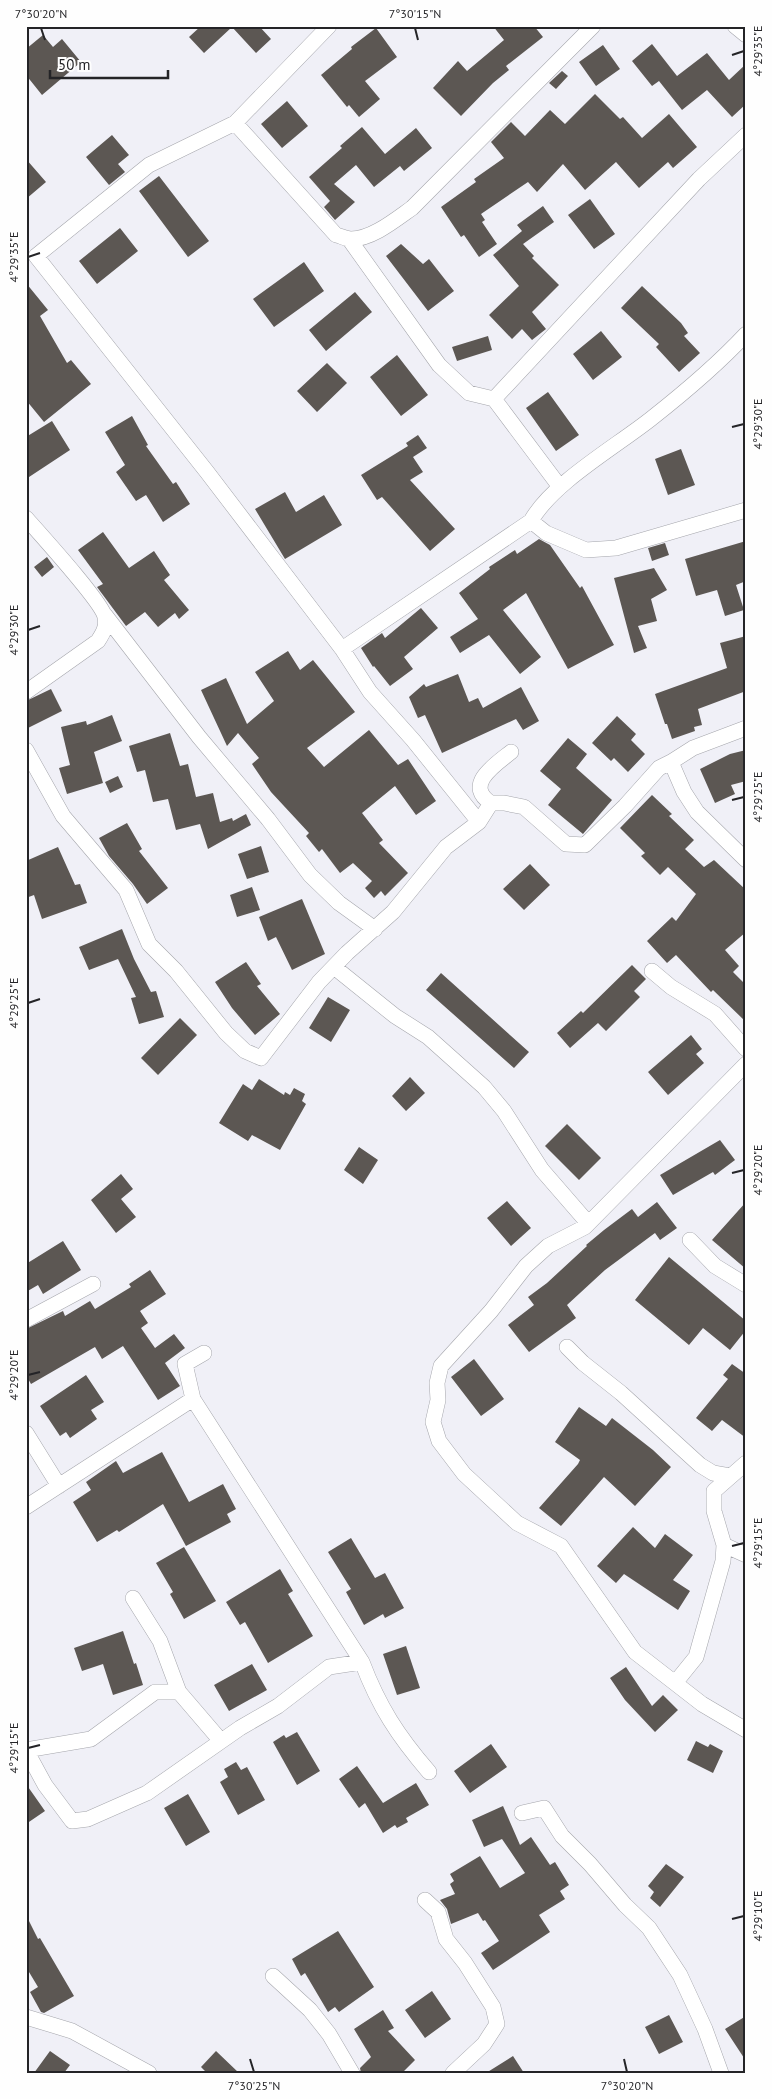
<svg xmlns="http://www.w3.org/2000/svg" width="772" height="2099" viewBox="0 0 772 2099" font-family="'PT Sans',sans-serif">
<rect width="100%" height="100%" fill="#f0f0f7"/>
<path fill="#5c5753" d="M201,26H259L271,39L256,53L232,27L204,53L189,37Z
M493,26H534L543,37L506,66L509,70L493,83L461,116L433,88L458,61L467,71L504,40Z
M376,28L397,57L365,81L380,99L359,117L349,105L347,107L321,75L352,49L351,47Z
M43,35L53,47L62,39L81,62L42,95L26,75V49Z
M652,44L677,76L707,53L729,80L746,64V104L732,117L707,90L682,110L659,81L652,86L632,61Z
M603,45L620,69L596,86L579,62Z
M562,71L568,76L556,89L549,83Z
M595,94L620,119L623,117L642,138L669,114L697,147L673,168L668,162L639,188L616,162L585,190L563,164L537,192L528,182L481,214L485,220L482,222L497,244L479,257L464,235L461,237L441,207L476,182L474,179L504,158L491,142L511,122L525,136L550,110L565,124Z
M287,101L308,126L282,148L261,124Z
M362,127L385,154L416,128L432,148L404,171L400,166L374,187L356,165L334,184L355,202L335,220L324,207L330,201L309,177L342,148L340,146Z
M112,135L129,155L118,164L125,172L109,185L86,157Z
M26,159L46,182L26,199Z
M159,176L209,241L188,257L139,191Z
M590,199L615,234L594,249L568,215Z
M543,206L554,222L523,244L534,256L532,258L559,285L532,312L546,329L532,340L522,329L512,339L489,315L519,286L493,255L522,231L517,225Z
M120,228L138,251L97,284L79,261Z
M401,244L423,264L429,259L454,291L428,311L386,256Z
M304,262L324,291L274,327L253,299Z
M26,283L48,310L40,316L67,363L71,360L91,384L44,422L26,400Z
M642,286L681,323L688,333L684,336L700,353L679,372L656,347L659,344L621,308Z
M355,292L372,312L326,351L309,330Z
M601,331L622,357L593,380L573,354Z
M488,336L492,350L457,361L452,347Z
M397,355L428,395L401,416L370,377Z
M327,363L347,383L317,412L297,391Z
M548,392L579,435L556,451L526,408Z
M132,416L148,445L146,446L173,484L176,482L190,504L163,522L146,495L136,501L116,472L125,465L105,432Z
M52,421L70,450L26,479V437Z
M418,435L427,448L413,457L423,472L410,480L455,529L430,551L382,497L377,500L361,475L408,446L406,443Z
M681,449L695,485L668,495L655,459Z
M285,492L296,512L324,495L342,525L285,559L255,509Z
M103,532L129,568L154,551L170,575L164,580L189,610L179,619L175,613L158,627L145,612L126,626L97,587L103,584L78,550Z
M539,539L550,545L580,588L582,586L614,645L568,669L526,593L503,610L541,657L520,674L489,635L460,653L450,637L478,619L459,593L490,569L489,567L515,550L517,554Z
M746,541V581L736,585L744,610L725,616L717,590L696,596L685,559Z
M665,543L669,555L652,561L648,548Z
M47,557L54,567L42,577L34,567Z
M654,568L667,590L651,599L657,621L638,626L647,648L634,653L614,578Z
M421,608L438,628L404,657L413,669L390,686L374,666L373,667L361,648L382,633L385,638Z
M746,636V691L698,709L702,725L694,727L695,731L672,739L667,724H665L655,694L727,668L720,643Z
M288,651L300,670L313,660L355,712L307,748L324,767L369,730L398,765L408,759L436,801L416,815L395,786L362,813L383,840L379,843L408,873L385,896L381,891L374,898L365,888L372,881L353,863L340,873L322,849L319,852L306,836L309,833L271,792L252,764L259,758L238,733L227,746L201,690L226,678L247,724L274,701L255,672Z
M458,674L469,702L478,698L483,708L521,687L539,721L523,730L516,719L442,753L425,715L418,718L409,697L424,684L426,687Z
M51,689L62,711L26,729V701Z
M112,715L122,741L94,752L103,783L67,794L59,768L70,765L61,727L86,721L87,725Z
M617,716L636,734L631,740L645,754L628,772L614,758L611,761L592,743Z
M170,733L180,766L188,764L196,797L213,793L220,822L232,818L233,821L246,814L251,825L208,849L200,824L176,830L168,799L153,802L145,770L137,772L129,746Z
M568,738L587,754L576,768L612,800L583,834L548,805L561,789L540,771Z
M746,750V781L731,785L735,794L715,803L700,769L730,754Z
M118,776L123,787L110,793L105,782Z
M652,795L672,814L669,816L694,840L685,849L704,867L714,860L746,890V932L725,950L739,966L733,972L746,985V1022L713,990L711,992L676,955L667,963L647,941L672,917L676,921L696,894L668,867L660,875L641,856L645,853L620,828Z
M127,823L142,849L139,851L168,888L147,904L133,884L109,856L99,838Z
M261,846L269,872L247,879L238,854Z
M58,847L75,885L80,884L87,903L42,919L34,895L26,898V861Z
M530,864L550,885L524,910L503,889Z
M252,887L260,910L237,917L230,895Z
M302,899L325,954L292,970L276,937L268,941L259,917Z
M122,929L134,959L151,992L156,991L164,1017L139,1024L131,998L136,997L118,959L89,970L79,947Z
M246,962L261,984L257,986L280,1014L255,1035L232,1008L215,982Z
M632,965L646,979L634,991L640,997L606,1031L598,1023L570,1048L557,1033L581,1011L583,1013Z
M441,973L529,1052L514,1068L426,990Z
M328,997L350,1010L331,1042L309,1028Z
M180,1018L197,1035L158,1075L141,1058Z
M691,1035L702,1049L696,1054L704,1063L668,1095L648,1072Z
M410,1077L425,1093L406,1111L392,1096Z
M259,1079L284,1095L285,1092L290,1095L294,1088L305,1094L302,1101L306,1104L280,1150L252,1135L248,1141L219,1123L243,1084L252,1090Z
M567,1124L601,1158L579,1180L545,1146Z
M720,1140L735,1160L715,1175L713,1172L673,1195L660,1175Z
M359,1147L378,1160L363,1184L344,1170Z
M121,1174L133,1189L121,1199L136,1217L116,1233L91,1200Z
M507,1201L531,1228L511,1246L487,1218Z
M657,1202L677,1228L660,1240L655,1233L605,1270L567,1305L576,1318L529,1352L508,1325L534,1305L528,1297L547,1283L587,1246L586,1245L604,1230L632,1209L638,1217Z
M746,1202V1269L712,1240Z
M63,1241L81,1270L43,1294L38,1285L26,1292V1264Z
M669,1257L746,1321V1330L730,1350L703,1328L689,1345L635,1300Z
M150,1270L166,1294L140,1311L148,1323L141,1328L155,1348L174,1334L185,1348L165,1363L180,1386L158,1400L123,1346L102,1359L95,1347L31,1384L26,1375V1329L63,1311L65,1316L90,1301L95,1309L131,1287L129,1284Z
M474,1359L504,1399L481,1416L451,1377Z
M732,1364L746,1374V1438L722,1420L712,1431L696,1418L728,1379L723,1375Z
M86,1375L104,1402L91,1410L97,1419L70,1438L66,1432L60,1436L40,1406Z
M579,1407L606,1426L612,1418L653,1450L671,1467L635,1506L604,1477L561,1526L539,1508L578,1464L580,1460L555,1442Z
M162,1452L189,1502L223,1484L236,1509L227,1514L231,1522L186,1546L163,1504L119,1532L117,1530L97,1542L73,1502L91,1490L86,1482L116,1461L123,1473Z
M633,1527L655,1548L665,1534L693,1555L673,1580L690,1591L678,1610L624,1574L616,1583L597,1566Z
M351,1538L375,1578L385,1573L404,1608L385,1618L383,1614L364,1625L346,1592L351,1589L328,1552Z
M184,1547L216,1601L184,1619L170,1594L173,1592L156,1563Z
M280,1569L293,1591L288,1594L313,1636L268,1663L245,1622L240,1625L226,1602Z
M123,1631L134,1664L136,1663L143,1685L113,1695L103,1664L82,1671L74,1648Z
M406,1646L420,1688L397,1695L383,1654Z
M252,1664L267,1690L229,1711L214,1685Z
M626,1667L652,1706L663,1695L678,1710L655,1732L625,1700L610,1678Z
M297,1732L320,1771L297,1785L273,1742L284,1735L286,1738Z
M696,1741L708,1747L710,1744L723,1751L713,1773L687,1760Z
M491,1744L507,1767L470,1793L454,1771Z
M236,1762L241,1770L247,1767L265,1800L238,1815L220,1782L228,1777L224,1769Z
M357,1766L383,1803L416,1783L429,1805L406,1818L408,1822L397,1828L395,1825L383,1833L365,1803L359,1808L339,1779Z
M26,1784L45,1811L26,1824Z
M188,1794L210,1832L186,1846L164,1808Z
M503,1806L520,1845L531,1837L550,1865L555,1862L569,1885L560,1891L565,1899L539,1915L550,1932L493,1970L481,1953L499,1941L485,1920L483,1921L478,1913L451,1924L447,1909L440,1900L455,1894L450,1884L454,1881L450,1874L480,1856L500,1888L525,1873L502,1839L484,1847L472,1820Z
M666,1864L684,1877L660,1907L650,1898L654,1892L648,1886Z
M26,1915L38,1939L40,1938L74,1996L44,2013L41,2012L30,1992L38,1987L26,1967Z
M338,1931L374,1987L339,2012L335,2007L328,2012L305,1973L301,1976L292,1959Z
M432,1991L451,2019L425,2038L405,2010Z
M383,2010L394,2028L388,2031L415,2060L402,2073H361L360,2068L371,2057L354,2029Z
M669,2015L683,2042L659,2054L645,2027Z
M746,2016V2061L725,2029Z
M50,2051L70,2065L64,2073H34Z
M216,2051L239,2073H207L201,2067Z
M513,2056L524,2073H486Z"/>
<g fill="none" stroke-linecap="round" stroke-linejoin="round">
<g stroke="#a5a6ac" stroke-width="16">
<path id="minor" d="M735,26L746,35
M235,123L336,235C341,236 346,239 351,239C372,239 395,220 412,208L593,26
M349,239L439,365L469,393L494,399L560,487
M36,256L207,472L342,649L370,692L413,740L479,822
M36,256L149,165L235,123L329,26
M494,399L699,179L746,135
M26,518C40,534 102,602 105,617C107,627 103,633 98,641L26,692
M531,521L546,533L586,550L616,548L746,510
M105,615L199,737L268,819L310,875L339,903L375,929
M342,649L531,521C552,483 617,446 652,418C685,392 717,365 746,334
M746,728L693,748L671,762L684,792L697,812L746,860
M26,750L63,816L126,890L149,944L176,971L226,1033L245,1051L261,1058L319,982L347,953L393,912L446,847L479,822L491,803H504L524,807L566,844L585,845L625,806L659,768L671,762
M491,803C463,785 496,764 511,752
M334,967L395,1016L428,1037L484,1087L504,1111L542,1170L588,1223
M652,971L671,987L715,1014L746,1049
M746,1064L585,1227L548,1246L526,1266L491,1311L441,1366L437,1383L438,1400L433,1422L439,1441L464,1474L517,1523L561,1546L635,1652L702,1704L746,1730
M690,1240L715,1266L746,1285
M26,1320L93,1284
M567,1347L583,1363L621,1393L700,1465L713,1473L730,1476
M193,1399L185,1364L204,1353
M26,1433L59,1486
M26,1507L193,1399L362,1662
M724,1545L746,1555
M133,1598L160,1641L179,1692L221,1741
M675,1683L696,1657L723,1561L724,1545L714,1511V1491L746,1463
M26,1750L45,1785L72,1821L88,1819L147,1793L240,1728L278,1706L329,1667L362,1662C379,1707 398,1736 429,1772
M26,1750L91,1739L155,1692H179
M522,1813L544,1808L562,1836L590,1864L625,1905L649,1928L680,1975L705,2029L721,2073
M425,1900L438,1912L446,1939L465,1963L493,2007L497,2024L484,2044L453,2073
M273,1976L310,2010L329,2034L352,2073
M26,2017L72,2031L149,2073"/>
</g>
<use href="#minor" stroke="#fff" stroke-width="15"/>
</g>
<path fill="none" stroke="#242427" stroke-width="2" d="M41,28L45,40M415,28L418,40M732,55L744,51M28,257L40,253M732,427L744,424M28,630L40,626M732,800L744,797M28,1003L40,999M732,1173L744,1170M28,1375L40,1372M732,1546L744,1543M28,1748L40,1745M732,1919L744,1916M250,2059L254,2072M624,2059L627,2072"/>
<rect width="772" height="2099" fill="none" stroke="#fefefe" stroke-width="55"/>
<path d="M50 70v8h118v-8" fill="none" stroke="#242427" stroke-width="2.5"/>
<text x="58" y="70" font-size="15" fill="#242427" stroke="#fefefe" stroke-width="4" paint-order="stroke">50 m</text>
<rect x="28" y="28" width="716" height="2044" fill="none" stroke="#242427" stroke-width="2"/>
<g font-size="12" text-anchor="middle" fill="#242427">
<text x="41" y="18">7°30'20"N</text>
<text x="415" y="18">7°30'15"N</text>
<text transform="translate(758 51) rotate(-90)" y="4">4°29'35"E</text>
<text transform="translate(14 257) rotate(-90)" y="4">4°29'35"E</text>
<text transform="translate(758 424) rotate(-90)" y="4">4°29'30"E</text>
<text transform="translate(14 630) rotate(-90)" y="4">4°29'30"E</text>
<text transform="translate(758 797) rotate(-90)" y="4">4°29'25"E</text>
<text transform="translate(14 1003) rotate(-90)" y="4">4°29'25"E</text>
<text transform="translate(758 1170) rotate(-90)" y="4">4°29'20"E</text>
<text transform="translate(14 1375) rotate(-90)" y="4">4°29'20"E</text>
<text transform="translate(758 1543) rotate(-90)" y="4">4°29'15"E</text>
<text transform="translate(14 1748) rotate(-90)" y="4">4°29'15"E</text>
<text transform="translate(758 1916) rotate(-90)" y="4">4°29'10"E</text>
<text x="254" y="2090">7°30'25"N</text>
<text x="627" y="2090">7°30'20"N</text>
</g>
</svg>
